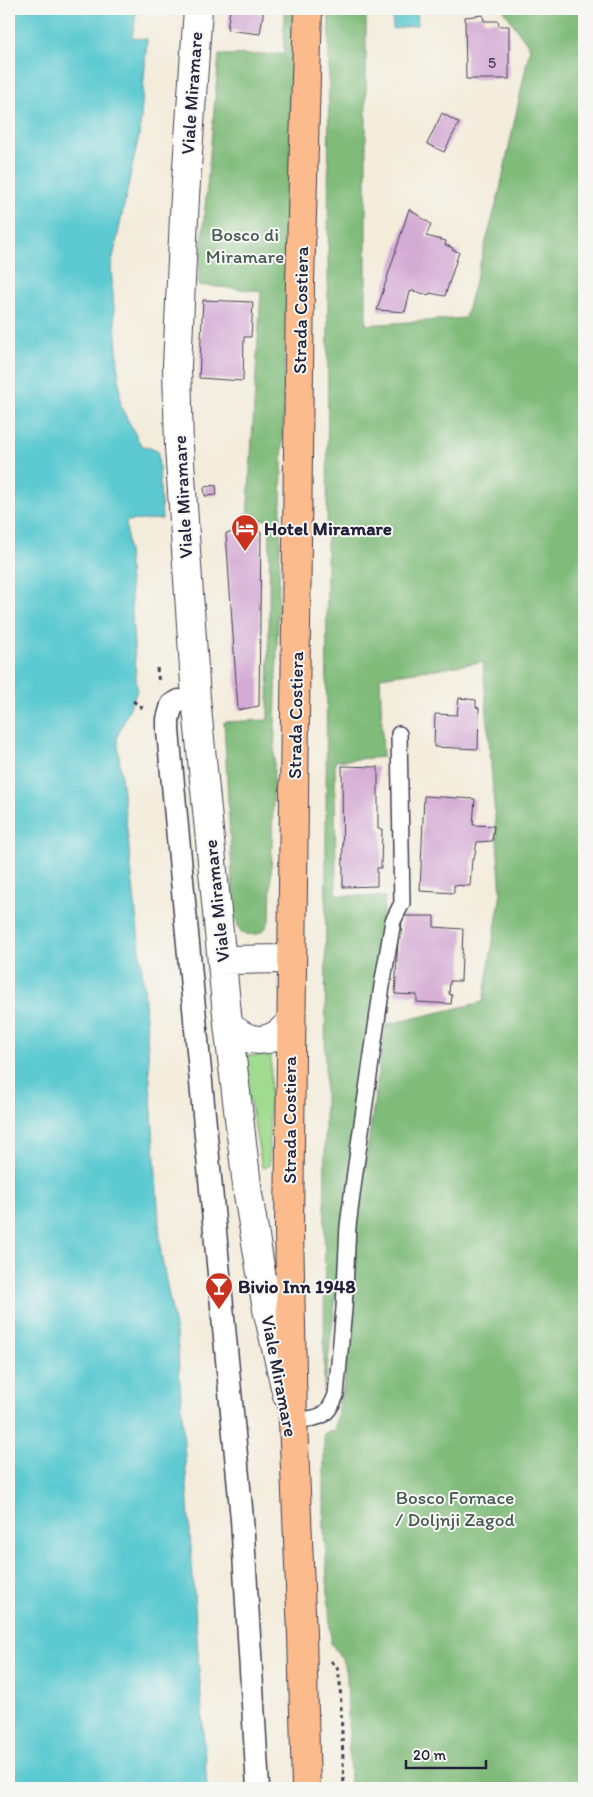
<svg xmlns="http://www.w3.org/2000/svg" width="593" height="1797" viewBox="0 0 593 1797" font-family="Itim,sans-serif">
<rect width="100%" height="100%" fill="#f6f6f2"/>
<filter id="ink" filterUnits="userSpaceOnUse"><feTurbulence type="fractalNoise" baseFrequency=".02" numOctaves="2"/><feDisplacementMap in="SourceGraphic" scale="10" xChannelSelector="R" yChannelSelector="G"/><feConvolveMatrix kernelMatrix="1 2 1 2 8 2 1 2 1" color-interpolation-filters="sRGB"/></filter>
<filter id="wash" filterUnits="userSpaceOnUse"><feTurbulence type="fractalNoise" baseFrequency=".0096" numOctaves="4" result="noise"/><feDisplacementMap in="SourceGraphic" scale="20" xChannelSelector="R" yChannelSelector="G"/><feGaussianBlur stdDeviation="1.12" result="paint"/><feColorMatrix in="noise" values="0 0 0 0 0 0 0 0 0 0 0 0 0 0 0 0 0 1.4 0 .05"/><feComposite in="paint" operator="in"/></filter>
<g filter="url(#wash)">
<rect width="100%" height="100%" fill="#f3ecdb"/>
<path fill="#a0db8f" stroke="#617e65" d="M269,1053L271,1055L269,1166L265,1168L262,1167L242,1058L245,1055L257,1056Z"/>
<path fill="#80bb7a" stroke="#516e5a" d="M284,9H293V52L270,918C265,934 257,937 241,933L234,914L224,722L268,720L270,519L247,521L261,291L198,285L219,55L284,54Z
M329,9H366V325L465,318L499,194L530,48L503,9H584V1788H350L347,1677L342,1659L331,1643L324,1527V1433L334,1431L345,1377L355,1210L365,1166L385,1025L483,1002L501,893L483,662L380,677L383,757L335,761L336,895L385,897L324,1393Z"/>
<path fill="#5dcad1" stroke="#407686" d="M9,9H137L132,38L147,39L140,130L111,267L121,407L141,445L158,451L162,519L126,521L137,691L117,737L144,988L161,1254L177,1338L207,1788H9Z
M393,9H417L418,25L393,29Z"/>
<g id="blocks">
<path fill="#d4abd4" d="M165,9H179V14L165,13Z
M230,9H264L260,34L227,30Z
M483,15L484,21H498L499,26H509V79H466L465,17Z
M442,113L459,123L444,152L427,144Z
M409,209L431,224L426,236L446,241L445,245L453,248L452,250L459,252L445,296L430,293L429,295L413,291L410,292L405,312L377,310Z
M203,300L253,302L251,337H244L243,381L199,378Z
M216,485L217,495L205,496L204,487Z
M261,532L259,706L238,710L226,533Z
M459,698L476,700V707L479,708L478,749L434,747L435,714L457,715Z
M342,766L378,767V829H382L381,868H377V886L343,887Z
M424,796L475,799L473,825L494,826L492,841L477,842L474,859H472L470,886L454,885V893L420,891Z
M402,916H434V927L463,929L461,981H450L449,994L452,995L451,1004L417,1002V995L395,994L398,939H401Z"/>
</g>
</g>
<g filter="url(#ink)">
<use href="#blocks" fill-opacity="0" stroke="#414053" stroke-width="1"/>
<g fill="none" stroke-linecap="round" stroke-linejoin="round">
<g stroke="#414053" stroke-width="18">
<path id="service" d="M293,1421C317,1417 326,1421 336,1395L344,1309L348,1226L355,1172L382,986L393,921L402,903L399,734"/>
</g>
<g stroke="#414053" stroke-width="25">
<path id="pedestrian" d="M179,701L172,705L168,719V731L242,1519L258,1788"/>
</g>
<g stroke="#414053" stroke-width="30">
<path id="minor" d="M198,9L185,196L177,366L179,447L196,698L228,1024L248,1194L267,1309L287,1395
M222,960L291,959
M228,1024C248,1045 272,1046 290,1022"/>
</g>
<g stroke="#414053" stroke-width="30">
<path id="primary" d="M306,1788L302,1635L293,1421L289,1229L300,283L308,9"/>
</g>
<path stroke="#414053" stroke-width="3" stroke-dasharray="4 4" stroke-linecap="butt" d="M157,668L159,684
M133,701L144,709
M331,1661L337,1667L340,1681L344,1788"/>
<use href="#service" stroke="#fff" stroke-width="15"/>
<use href="#pedestrian" stroke="#fff" stroke-width="22"/>
<use href="#minor" stroke="#fff" stroke-width="28"/>
<use href="#primary" stroke="#fbbb8c" stroke-width="28"/>
</g>
</g>
<defs>
<g id="hotel-pin" transform="scale(1.4375)"><path d="M0 17L-7.5 6A9.5 9.5 0 1 1 7.5 6Z" fill="#c8321e" stroke="#f6f6f2"/><path d="M-6-4.5h1.5V1H6V5H4.5V3h-9V5H-6ZM-4 0a1.8 1.8 0 1 1 3.6 0ZM.5 0V-2.5h3Q6-2.5 6 0Z" fill="#fff"/></g>
<g id="bar-pin" transform="scale(1.4375)"><path d="M0 17L-7.5 6A9.5 9.5 0 1 1 7.5 6Z" fill="#c8321e" stroke="#f6f6f2"/><path d="M-6-5H6L.8 .8V4.5H3.5V6h-7V4.5H-.8V.8Z" fill="#fff"/></g>
</defs>
<g fill-rule="evenodd">
<use href="#hotel-pin" x="245" y="528"/>
<use href="#bar-pin" x="219" y="1286"/>
</g>
<g text-anchor="middle" stroke-width="4" stroke-linejoin="round" paint-order="stroke">
<g font-size="16" fill="#4e4461">
<text x="492" y="68">5</text>
</g>
<g font-size="19" fill="#22223b" stroke="#f6f6f2">
<text transform="translate(191 93) rotate(-86)" y="7">Viale Miramare</text>
<text transform="translate(300 310) rotate(-89)" y="7">Strada Costiera</text>
<text transform="translate(182 497) rotate(-93)" y="7">Viale Miramare</text>
<text transform="translate(295 715) rotate(-89)" y="7">Strada Costiera</text>
<text transform="translate(216 901) rotate(-96)" y="7">Viale Miramare</text>
<text transform="translate(289 1120) rotate(-90)" y="7">Strada Costiera</text>
<text transform="translate(280 1376) rotate(79)" y="7">Viale Miramare</text>
</g>
<g font-size="19" fill="#485a54" stroke="#f6f6f2">
<text x="245" y="241">Bosco di<tspan x="245" dy="22">Miramare</tspan></text>
<text x="455" y="1504">Bosco Fornace<tspan x="455" dy="22">/ Doljnji Zagod</tspan></text>
</g>
<g font-size="19" font-weight="bold" fill="#22223b" stroke="#f6f6f2" text-anchor="start">
<text x="264" y="535">Hotel Miramare</text>
<text x="238" y="1293">Bivio Inn 1948</text>
</g>
</g>
<rect width="593" height="1797" fill="none" stroke="#f6f6f2" stroke-width="30"/>
<path d="M406 1760v8h80v-8" fill="none" stroke="#22223b" stroke-width="2.5"/>
<text x="413" y="1760" font-size="15" fill="#22223b" stroke="#f6f6f2" stroke-width="4" paint-order="stroke">20 m</text>
</svg>
